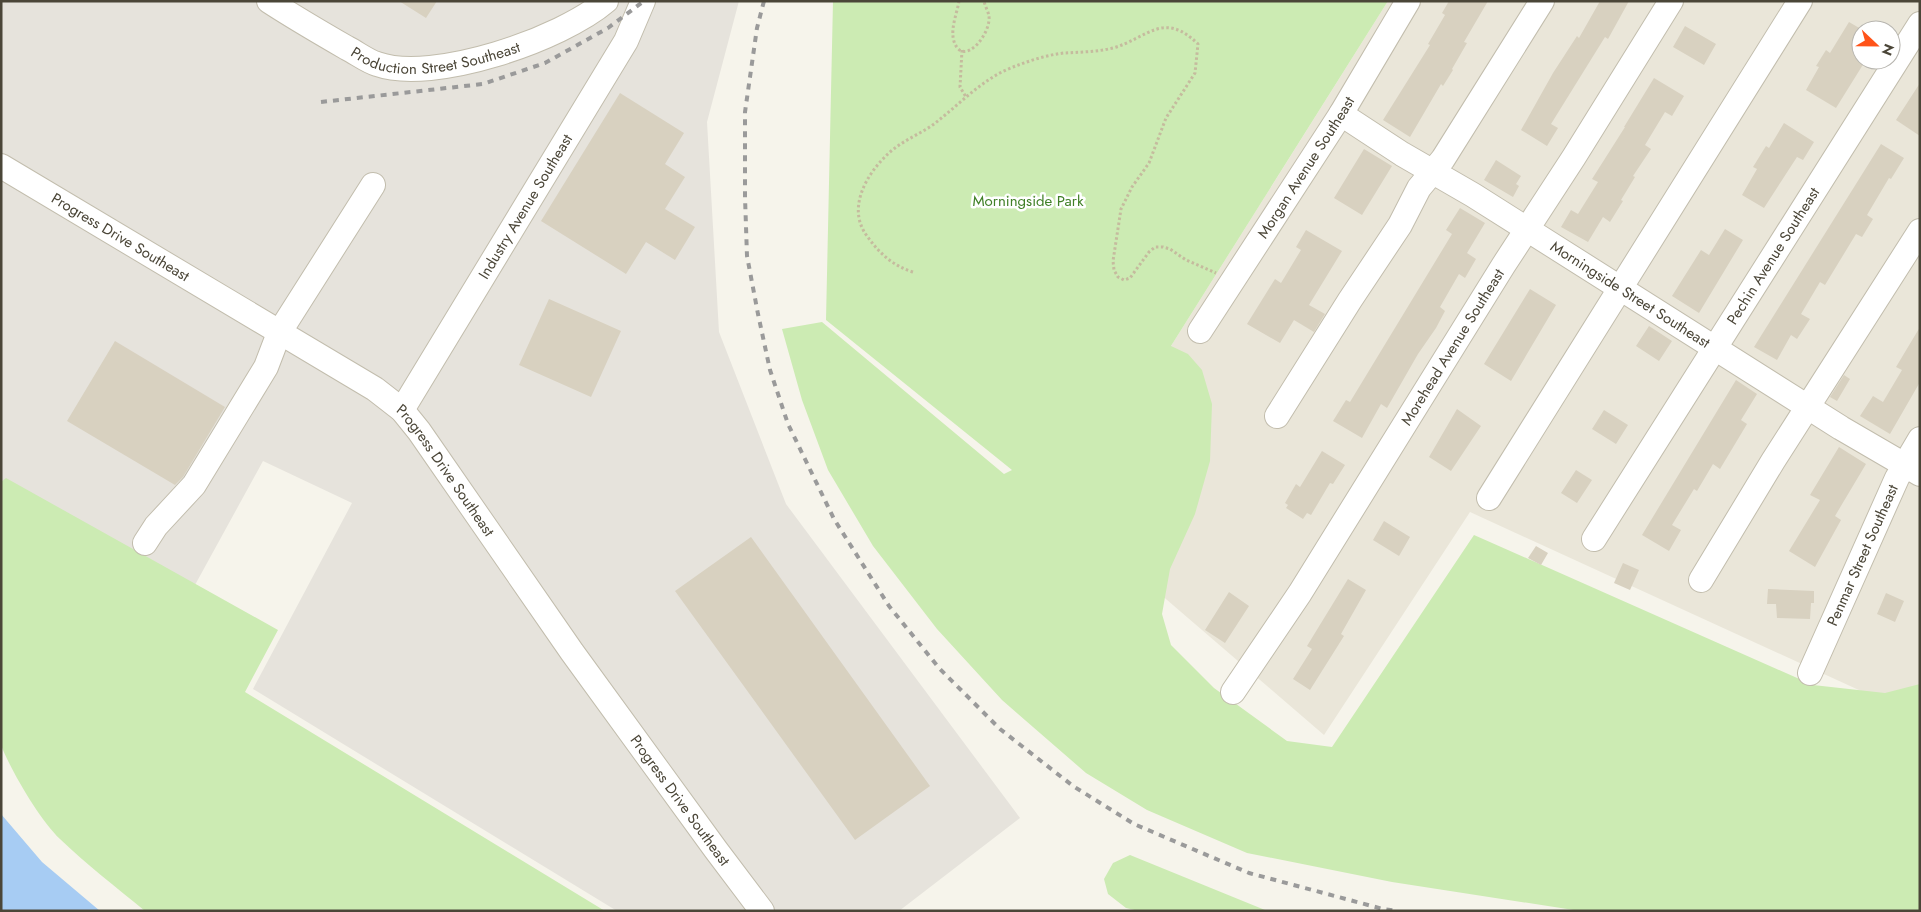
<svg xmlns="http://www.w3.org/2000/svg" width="1921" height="912" viewBox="0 0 1921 912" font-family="Jost,sans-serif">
<rect width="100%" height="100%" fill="#f6f4eb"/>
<path fill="#eae6d9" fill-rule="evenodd" d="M1388,1H1920V718L1470,512L1324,735L1066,513ZM1861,30H1891V60H1861Z"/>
<path fill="#e6e3dc" d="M1,1H739L707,122L719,332L786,504L1020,818L899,911H617L253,689L352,503L263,461L167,636L1,617Z"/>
<path fill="#ccebb3" d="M833,1H1388L1171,346L1188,354L1202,370L1212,404L1210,461L1195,514L1170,569L1162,614L1171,645L1214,688L1287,741L1332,747L1474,535L1813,685L1885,693L1920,684V911H1580L1392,882L1247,853L1147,810L1086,773L1002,700L937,629L873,546L828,470L802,400L782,329L822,322L1004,474L1012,470L826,320Z
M6,478L278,630L245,692L605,911H145C116,887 86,864 60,839C40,820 11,771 1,745V482Z
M1130,855L1265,910V911H1139L1126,908L1108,894L1104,879L1113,863Z"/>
<path fill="#a7ccf3" d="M1,814L42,862L100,911H1Z"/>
<path fill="#d8d1c0" d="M399,1H437L426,18Z
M1449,1H1488L1464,42L1467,43L1452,69L1453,70L1443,86L1441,84L1410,137L1383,120L1430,45L1428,44L1445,15L1442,13Z
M1600,1H1629L1608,39L1605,37L1551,124L1558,128L1547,146L1521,130L1553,73L1577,36L1579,38Z
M1849,22L1861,29V61L1864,63L1836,108L1806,90L1819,67L1816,66L1826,50L1830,53Z
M1685,26L1716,44L1704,65L1673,47Z
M1654,78L1684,96L1672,116L1665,112L1645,145L1651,149L1633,176L1635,177L1621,200L1623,201L1610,222L1603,217L1588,242L1561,227L1571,210L1578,214L1598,182L1592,179L1625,127H1624Z
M1920,83V136L1896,120Z
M620,93L684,133L665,164L685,177L665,209L695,227L675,260L646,242L626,274L541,221Z
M1784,123L1814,142L1803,160L1797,157L1764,208L1742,195L1757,169L1753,167L1766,146L1769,148Z
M1881,144L1904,158L1891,179L1889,178L1867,215L1873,219L1862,237L1856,234L1825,285L1820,282L1801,314L1810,319L1797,339L1791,335L1777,360L1754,347Z
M1364,149L1392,166L1362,215L1334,198Z
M1496,160L1521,176L1516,184L1519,186L1513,197L1484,180Z
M1460,208L1485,223L1467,253L1476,259L1465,278L1459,274L1440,307L1445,311L1436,328L1418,354L1387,408L1381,404L1362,438L1333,421L1346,400L1350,402L1452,234L1446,230Z
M1725,229L1743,240L1699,313L1672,296L1701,250L1709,255Z
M1306,230L1342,251L1309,305L1325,314L1314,332L1294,320L1280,343L1247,324L1275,279L1281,283L1301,250L1296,247Z
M1530,289L1556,305L1511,381L1484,364Z
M549,299L621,331L591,397L519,365Z
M1649,326L1672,341L1659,361L1636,346Z
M1920,327V382L1890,434L1860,416L1873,396L1883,402L1902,370L1896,367Z
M115,341L225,407L183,477L175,485L67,421Z
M1844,375L1850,379L1837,401L1830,397Z
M1736,380L1757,394L1741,420L1747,424L1720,469L1713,464L1697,491L1694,489L1672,525L1681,530L1669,551L1642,535Z
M1457,409L1481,426L1451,471L1429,457Z
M1604,410L1628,425L1616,444L1592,429Z
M1839,447L1866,464L1835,516L1841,520L1815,567L1789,551L1820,500L1810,495Z
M1322,451L1345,465L1333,484L1330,483L1311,515L1307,513L1303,519L1286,508L1288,505L1285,503L1296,484L1300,487Z
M1576,470L1592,480L1577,503L1561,493Z
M1384,521L1410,537L1399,556L1373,540Z
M751,537L930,786L855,840L675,591Z
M1536,546L1548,553L1541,565L1528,558Z
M1623,563L1639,570L1630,590L1614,583Z
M1348,579L1366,590L1341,634L1344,636L1310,690L1293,679L1312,649L1307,646Z
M1768,589L1814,591V603H1811L1810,619L1777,618L1776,604H1767Z
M1229,592L1249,606L1225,643L1205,630Z
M1886,593L1904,601L1895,622L1877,614Z"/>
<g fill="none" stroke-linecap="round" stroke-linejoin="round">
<g stroke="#c2bdad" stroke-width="26">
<g id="minor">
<path id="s1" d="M269,1C295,18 321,33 347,48C357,53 367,61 377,64C433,84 562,39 606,1"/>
<path id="s2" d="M1341,114L1402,154L1473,195L1841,428L1920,474"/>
<path id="s3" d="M1,166L375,389L402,410L419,431L572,652L716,850L762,911"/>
<path id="s4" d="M1200,331L1341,114L1408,1"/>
<path id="s5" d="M402,410L626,41L643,1"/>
<path d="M1277,416L1350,300L1400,225L1419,188L1443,159L1542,1"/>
<path d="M1489,498L1800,1"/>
<path id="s6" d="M1594,539L1920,24"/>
<path d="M145,543L156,526L194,485L266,367L279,333L373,185"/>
<path d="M1701,580L1773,461L1920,231"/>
<path id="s7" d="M1810,673L1897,478L1920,439"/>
<path id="s8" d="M1233,692L1300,593L1503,266L1574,157L1671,1"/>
</g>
</g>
<path stroke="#c5bb9e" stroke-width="3" stroke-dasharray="2.5 2.5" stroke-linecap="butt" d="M959,1C957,14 949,31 955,44C965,66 991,34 989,16C988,11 985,6 984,1
M962,50L960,87L966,97
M913,272C893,266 879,253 867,236C846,208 867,173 889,153C904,139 924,133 939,120C963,101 984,78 1013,67C1029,61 1046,55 1064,53C1080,52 1097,52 1113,48C1148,38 1163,10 1198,44L1195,73L1166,118L1149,163L1132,187L1121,209L1113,261L1114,270L1118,277L1124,280L1130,278L1149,252L1155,247H1163L1170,249L1186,260L1216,273"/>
<use href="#minor" stroke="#fff" stroke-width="24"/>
<path stroke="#9a9a9a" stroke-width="4" stroke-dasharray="6 6" stroke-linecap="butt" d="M764,1L757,28L745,112V197L747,256L758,314L770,370L788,424L834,519L889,606L939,668L1000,729L1073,786L1134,824L1249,873L1383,909L1398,911
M321,102L483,84L545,63L608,28L644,1"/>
</g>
<g text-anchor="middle" stroke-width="5" stroke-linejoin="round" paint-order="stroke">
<g font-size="15" fill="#4b4638" stroke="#fff">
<text dy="5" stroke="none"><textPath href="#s1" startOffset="184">Production Street Southeast</textPath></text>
<text dy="5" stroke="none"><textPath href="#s4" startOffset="195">Morgan Avenue Southeast</textPath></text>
<text dy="5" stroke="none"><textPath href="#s5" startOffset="238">Industry Avenue Southeast</textPath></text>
<text dy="5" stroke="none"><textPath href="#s3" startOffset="139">Progress Drive Southeast</textPath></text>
<text dy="5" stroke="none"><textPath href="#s6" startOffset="335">Pechin Avenue Southeast</textPath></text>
<text dy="5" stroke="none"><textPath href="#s2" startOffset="341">Morningside Street Southeast</textPath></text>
<text dy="5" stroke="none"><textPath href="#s8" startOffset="409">Morehead Avenue Southeast</textPath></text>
<text dy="5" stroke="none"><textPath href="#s3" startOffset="544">Progress Drive Southeast</textPath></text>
<text dy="5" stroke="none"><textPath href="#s7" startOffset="129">Penmar Street Southeast</textPath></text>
<text dy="5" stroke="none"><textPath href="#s3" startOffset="949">Progress Drive Southeast</textPath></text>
</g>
<g font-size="15" fill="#418028" stroke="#fff">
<text x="1028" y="206">Morningside Park</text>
</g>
</g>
<rect width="1921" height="912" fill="none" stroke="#4b4638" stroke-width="5"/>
<g transform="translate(1876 45) rotate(112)"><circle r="24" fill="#ffffff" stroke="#b7b5af"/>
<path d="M0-4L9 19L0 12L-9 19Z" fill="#ff5319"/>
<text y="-8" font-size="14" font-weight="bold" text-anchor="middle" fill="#4b4638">N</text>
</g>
</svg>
